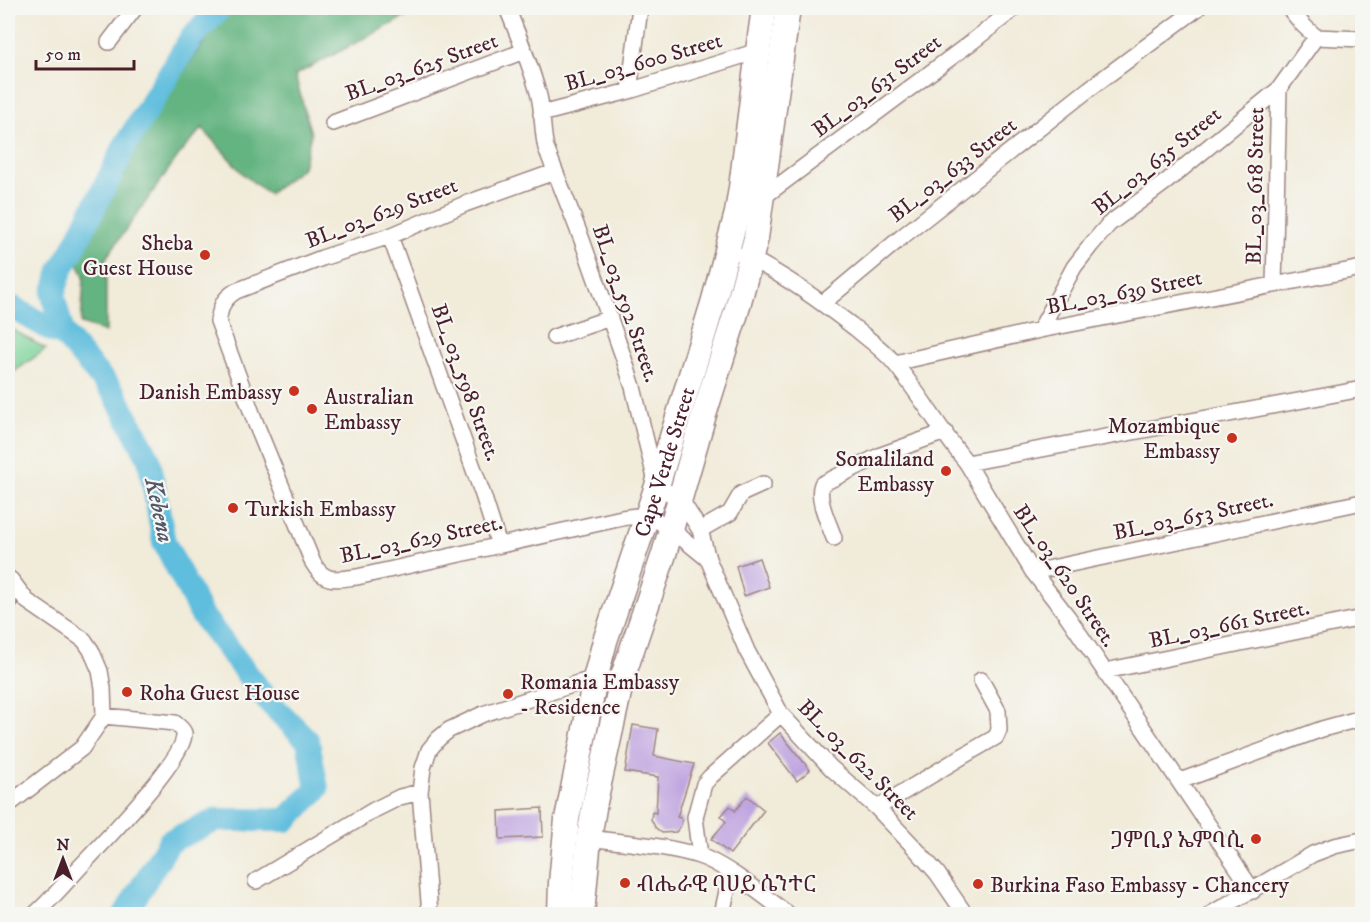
<svg xmlns="http://www.w3.org/2000/svg" width="1370" height="922" viewBox="0 0 1370 922" font-family="'IM FELL DW Pica','Noto Serif Ethiopic',serif">
<rect width="100%" height="100%" fill="#f6f6f2"/>
<filter id="ink" filterUnits="userSpaceOnUse"><feTurbulence type="fractalNoise" baseFrequency=".0167" numOctaves="2"/><feDisplacementMap in="SourceGraphic" scale="12" xChannelSelector="R" yChannelSelector="G"/><feConvolveMatrix kernelMatrix="1 2 1 2 8 2 1 2 1" color-interpolation-filters="sRGB"/></filter>
<filter id="wash" filterUnits="userSpaceOnUse"><feTurbulence type="fractalNoise" baseFrequency=".008" numOctaves="4" result="noise"/><feDisplacementMap in="SourceGraphic" scale="24" xChannelSelector="R" yChannelSelector="G"/><feGaussianBlur stdDeviation="1.35" result="paint"/><feColorMatrix in="noise" values="0 0 0 0 0 0 0 0 0 0 0 0 0 0 0 0 0 1.4 0 .05"/><feComposite in="paint" operator="in"/></filter>
<g filter="url(#wash)">
<rect width="100%" height="100%" fill="#f1ebd9"/>
<path fill="#7ad298" stroke="#627862" stroke-width="1.5" d="M8,327L46,349L8,376Z"/>
<path fill="#63b480" stroke="#566a56" stroke-width="1.5" d="M228,8H422L295,75L311,134L303,167L269,194L244,175L202,128L178,156L106,258V332L81,324L84,276L76,260C118,171 170,87 228,8Z"/>
<g fill="none" stroke-linecap="round" stroke-linejoin="round">
<path stroke="#5fbddd" stroke-width="24" d="M8,305L56,332L63,334
M125,914L170,841L216,820H286L317,789L308,741L268,701L201,614L164,542L149,459L114,393L63,334L53,295L61,270L72,251L126,144L191,38L220,8"/>
</g>
<g id="blocks">
<path fill="#bfa4e0" d="M759,558L769,587L744,596L736,566Z
M633,725L658,729L654,756L694,764L677,817L683,819L680,827L676,832L662,833L655,827L651,819L652,812L656,813L658,777L625,772Z
M780,733L810,770L797,781L768,743Z
M747,796L764,810L730,854L711,839L726,822L721,816L730,806L735,811Z
M542,808L543,837L500,839L499,811Z"/>
</g>
</g>
<g filter="url(#ink)">
<use href="#blocks" fill-opacity="0" stroke="#9e8582" stroke-width="1.5"/>
<g fill="none" stroke-linecap="round" stroke-linejoin="round">
<g stroke="#9e8582" stroke-width="18">
<path id="minor" d="M507,8C519,37 531,66 539,96C543,113 542,131 546,148L582,240L623,356L633,387L657,486L681,500L700,530L708,559L747,651L781,714L831,768L877,808L914,847L937,873L965,914
M1289,8L1303,25L1316,37L1362,39
M109,42L135,8
M629,91L640,8
M541,114L629,91L758,51H763
M333,123L524,51
M554,172L465,204L390,236L322,258L236,291C223,299 221,306 218,321L256,424L313,563C325,584 336,579 357,577L622,518C629,517 639,515 646,516C659,517 695,549 708,559
M762,198L973,41L1015,8
M390,236L483,495L499,545
M743,255C783,274 820,301 855,328C869,340 885,351 896,365C922,397 941,432 967,463L1033,572L1068,617L1253,891
M1274,285L1279,89
M823,303L903,236L1089,89L1198,8
M1040,330L1074,267L1091,245L1109,224L1167,181L1279,89L1316,37
M554,337L610,318
M895,363L1040,330L1362,268
M967,463L1362,389
M700,530L730,513L741,494L763,484
M834,538C829,523 816,499 822,484L881,455L945,432
M1033,572L1362,502
M8,578L11,580L27,601L84,640L91,650L100,671L103,688L104,716L82,748L8,805
M8,605L11,580
M1105,671L1362,618
M1180,781L1322,729L1362,718
M877,808L963,756L996,737L999,730L998,711L981,680
M589,838C625,843 664,845 699,856C725,864 765,897 788,914
M700,856L695,817L704,784L710,777L781,714
M256,881L374,810L400,797L420,792
M35,914C51,900 65,883 80,867C98,848 187,757 184,733C183,729 178,726 175,723L104,716
M430,914L420,792L423,768L429,750L438,739L449,730L483,714L578,683L595,679H622
M722,914L731,873
M1211,914L1313,854L1334,846L1362,840"/>
</g>
<g stroke="#9e8582" stroke-width="27">
<g id="primary">
<path id="s1" d="M560,914L561,883L567,819L595,679L605,641L657,486L714,300L737,213L741,188L758,51L764,8"/>
<path d="M582,914L589,838L595,802L622,679L664,554L703,418L736,313L756,238L788,8"/>
</g>
</g>
<use href="#minor" stroke="#fff" stroke-width="15"/>
<use href="#primary" stroke="#fff" stroke-width="24"/>
</g>
</g>
<g fill="#c8321e" stroke="#f6f6f2" stroke-width="2">
<circle cx="205" cy="255" r="6"/>
<circle cx="294" cy="391" r="6"/>
<circle cx="312" cy="409" r="6"/>
<circle cx="1232" cy="438" r="6"/>
<circle cx="946" cy="471" r="6"/>
<circle cx="233" cy="508" r="6"/>
<circle cx="127" cy="692" r="6"/>
<circle cx="508" cy="694" r="6"/>
<circle cx="1256" cy="839" r="6"/>
<circle cx="625" cy="883" r="6"/>
<circle cx="978" cy="884" r="6"/>
</g>
<g text-anchor="middle" stroke-width="4.5" stroke-linejoin="round" paint-order="stroke">
<g font-size="22" fill="#4a1f2b" stroke="#f6f6f2">
<text transform="translate(643 61) rotate(-16)" y="8">BL_03_600 Street</text>
<text transform="translate(421 66) rotate(-20)" y="8">BL_03_625 Street</text>
<text transform="translate(876 85) rotate(-37)" y="8">BL_03_631 Street</text>
<text transform="translate(1156 160) rotate(-39)" y="8">BL_03_635 Street</text>
<text transform="translate(952 169) rotate(-38)" y="8">BL_03_633 Street</text>
<text transform="translate(1254 186) rotate(-89)" y="8">BL_03_618 Street</text>
<text transform="translate(381 212) rotate(-21)" y="8">BL_03_629 Street</text>
<text transform="translate(1124 291) rotate(-11)" y="8">BL_03_639 Street</text>
<text transform="translate(627 303) rotate(71)" y="8">BL_03_592 Street.</text>
<text transform="translate(467 382) rotate(70)" y="8">BL_03_598 Street.</text>
<text dy="8" stroke="none"><textPath href="#s1" startOffset="466">Cape Verde Street</textPath></text>
<text transform="translate(1193 515) rotate(-12)" y="8">BL_03_653 Street.</text>
<text transform="translate(421 538) rotate(-12)" y="8">BL_03_629 Street.</text>
<text transform="translate(1066 575) rotate(56)" y="8">BL_03_620 Street.</text>
<text transform="translate(1229 623) rotate(-12)" y="8">BL_03_661 Street.</text>
<text transform="translate(859 759) rotate(45)" y="8">BL_03_622 Street</text>
</g>
<g font-size="22" fill="#4a1f2b" stroke="#f6f6f2" text-anchor="start">
<text x="193" y="250" text-anchor="end">Sheba<tspan x="193" dy="25">Guest House</tspan></text>
<text x="282" y="399" text-anchor="end">Danish Embassy</text>
<text x="324" y="404">Australian<tspan x="324" dy="25">Embassy</tspan></text>
<text x="1220" y="433" text-anchor="end">Mozambique<tspan x="1220" dy="25">Embassy</tspan></text>
<text x="934" y="466" text-anchor="end">Somaliland<tspan x="934" dy="25">Embassy</tspan></text>
<text x="245" y="516">Turkish Embassy</text>
<text x="520" y="689">Romania Embassy<tspan x="520" dy="25">- Residence</tspan></text>
<text x="139" y="700">Roha Guest House</text>
<text x="1244" y="847" text-anchor="end">ጋምቢያ ኤምባሲ</text>
<text x="637" y="891">ብሔራዊ ባሀይ ሴንተር</text>
<text x="990" y="892">Burkina Faso Embassy - Chancery</text>
</g>
<g font-size="24" font-style="italic" fill="#515669" stroke="#f6f6f2">
<text transform="translate(160 510) rotate(78)" y="8">Kebena</text>
</g>
</g>
<rect width="1370" height="922" fill="none" stroke="#f6f6f2" stroke-width="30"/>
<g transform="translate(63 859)" stroke="#f6f6f2" stroke-width="4.5" paint-order="stroke">
<path d="M0-4.5L10 22L0 15L-10 22Z" fill="#4a1f2b"/>
<text y="-9" font-size="16" font-weight="bold" text-anchor="middle" fill="#4a1f2b">N</text>
</g>
<path d="M36 60v9h98v-9" fill="none" stroke="#4a1f2b" stroke-width="3"/>
<text x="45" y="60" font-size="18" fill="#4a1f2b" stroke="#f6f6f2" stroke-width="4.5" paint-order="stroke">50 m</text>
</svg>
